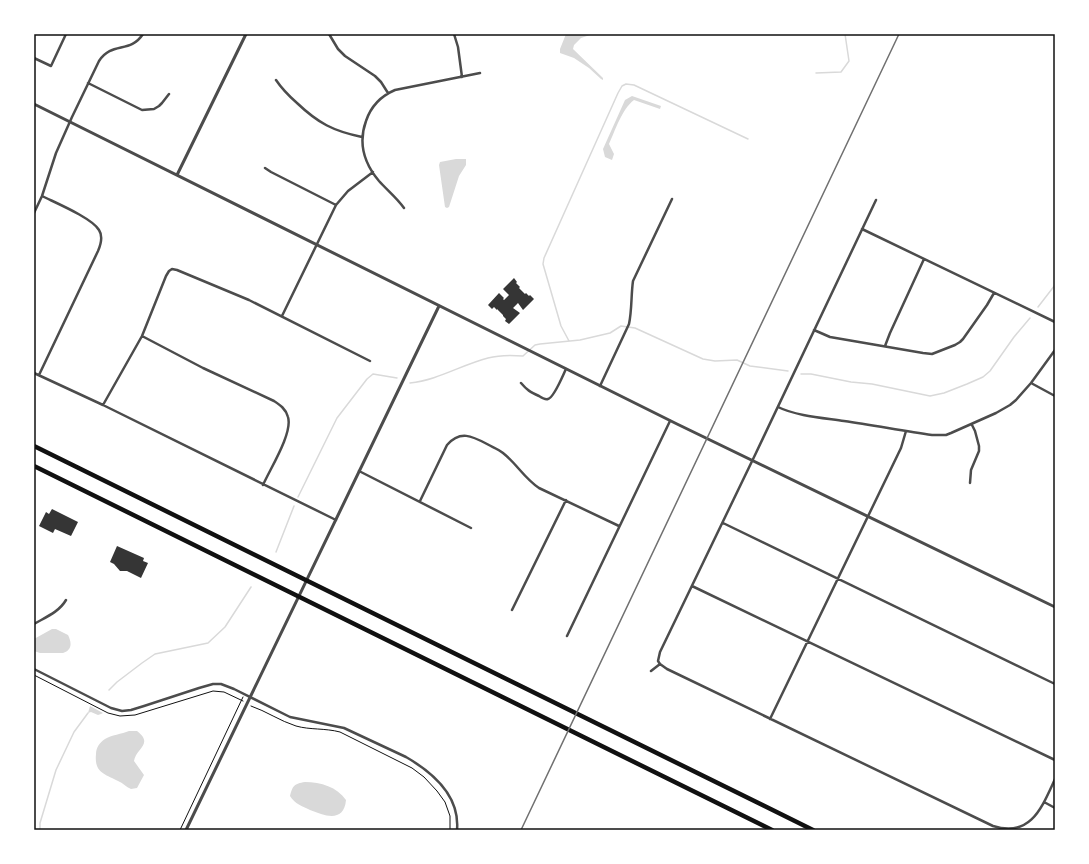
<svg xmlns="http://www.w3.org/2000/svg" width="1089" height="864" viewBox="0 0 1089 864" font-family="'Exo 2',sans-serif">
<rect width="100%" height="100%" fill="#fff"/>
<path fill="#d9d9d9" d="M566,34H593L581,38L574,45L573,49L603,78V80L601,79L589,68L574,58L560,53V49Z
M632,96L661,106L660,109L634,100C622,109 615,131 609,144L614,154L612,160L605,157L603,149L625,100Z
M456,159H466V165L459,176L449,207L447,208L445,207L439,165L440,162Z
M52,629H56L68,635C72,643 72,650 63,653H40L34,651V639Z
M90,706L103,713L101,714L98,715L91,712L88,713Z
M129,731H137C154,744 136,748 134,761L144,775L137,788L131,789C126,787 123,783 118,781C105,774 94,773 96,754C96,748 99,743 105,739C111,735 122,734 129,731Z
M305,782C321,782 337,787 346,800C344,823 325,816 310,810C302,806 295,804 290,796C293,785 294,784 305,782Z"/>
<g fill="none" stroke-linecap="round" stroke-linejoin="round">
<path stroke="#d9d9d9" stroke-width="1.5" d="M816,73L841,72L849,61L845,34
M1038,307L1055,285
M569,341L561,326L543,264L544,258L618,93L622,86L626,84L634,85L748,139
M801,374H811L851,382L872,384L930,396L944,393L967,384L983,377L990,371L1014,337L1030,318
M410,383C438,380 461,365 488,358C499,355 512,355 523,356L535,345L540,344L580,340L610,333L621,326L635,328L703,359L715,361L737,360L750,366L788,371
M298,497L337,418L367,379L373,374L397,378
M276,552L294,506
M109,690L117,682L142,663L155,654L208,643L225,627L251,587
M40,830V823L56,770L74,732L88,713"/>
</g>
<path fill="#353535" d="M514,278L517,282L516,283L520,287L519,288L525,294L526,293L529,296L530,295L534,299L523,310L518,303L513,308L520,313L509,324L505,321L506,319L503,316V315L497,309V310L494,307L492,309L488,305L499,293L504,298L503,299L504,300L509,295L503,289Z
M52,509L78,522L71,536L55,529L53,533L39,526L46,512L49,514Z
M117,546L144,558L143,561L148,563L141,578L127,571H120L114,564L110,562Z"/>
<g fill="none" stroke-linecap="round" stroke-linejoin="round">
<path stroke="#111" stroke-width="1" d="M34,675L108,713L120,716L135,715L213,691L224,692L243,701
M251,706C266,711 280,721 296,726C310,730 325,728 340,732L412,768L424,777L437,791L445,802L450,816V830
M180,830L243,697"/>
<path stroke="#4c4c4c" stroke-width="2.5" d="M329,34L338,49L345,56L375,76L381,82L388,93
M454,34L458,47L462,77
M34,58L51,66L66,34
M276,80C282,89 289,96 297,103C318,123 333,131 362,137
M88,83L142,110L154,109L159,106L162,103L169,94
M265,168L271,172L336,205
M876,200L755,455L660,652L658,661L660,664L667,669L993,826C1031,838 1042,807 1055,779
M404,208C397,198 387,190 379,181C364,163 358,143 366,121C371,106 381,96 395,90L480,73
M34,213L42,196L56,153L72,117L99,61C112,41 130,54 143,34
M862,229L1055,322
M282,316L336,205L348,191L373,172
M814,330L830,337L923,353L932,354L955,345L960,342L963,339L987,305L994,293
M142,336L203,368L274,401C280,405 286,409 288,417C293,433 270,469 263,485
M885,346L890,333L924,259
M34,373L103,405L336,520
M39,375L98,251C101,244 103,236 99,230C92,218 56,203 42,196
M521,383C527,390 530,392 539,396C542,398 545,400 548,399C554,398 563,375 566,369
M1031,383L1055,396
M600,386L629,324C632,310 631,295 633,281L672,199
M103,405L142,336L166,276L169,271L172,269L177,270L249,300L370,361
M778,407C796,416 824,418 844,421C873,425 903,431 932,435H946L951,433L996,413L1010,405L1016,400L1031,383L1055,350
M359,471L471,528
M970,483L971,470L979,451V446L975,431L972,425
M420,501L447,445C460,430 472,436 487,444C492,447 498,449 503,453C517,464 524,478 539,488L619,526
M723,523L1055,684
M692,586L1055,760
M512,610L566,500
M34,624C46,617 59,612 66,600
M567,636L670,421
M34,669L111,708L122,711L131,710L144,706L199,688L213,684H221L234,689L290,717L344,728L406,757C432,772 460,796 457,830
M651,671L660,664
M770,719L901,448L906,431
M1044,802L1055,808"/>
<path stroke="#4c4c4c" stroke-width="3" d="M34,104L677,424L1055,607
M177,175L246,34
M186,830L439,306"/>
<path stroke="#111" stroke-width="4.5" d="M34,446L813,830
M34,466L772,830"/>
<path stroke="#707070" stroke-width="1.5" d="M521,830L899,34"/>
</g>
<rect width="1089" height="864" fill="none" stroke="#ffffff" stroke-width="70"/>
<rect x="35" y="35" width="1019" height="794" fill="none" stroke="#111" stroke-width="1.5"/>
</svg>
